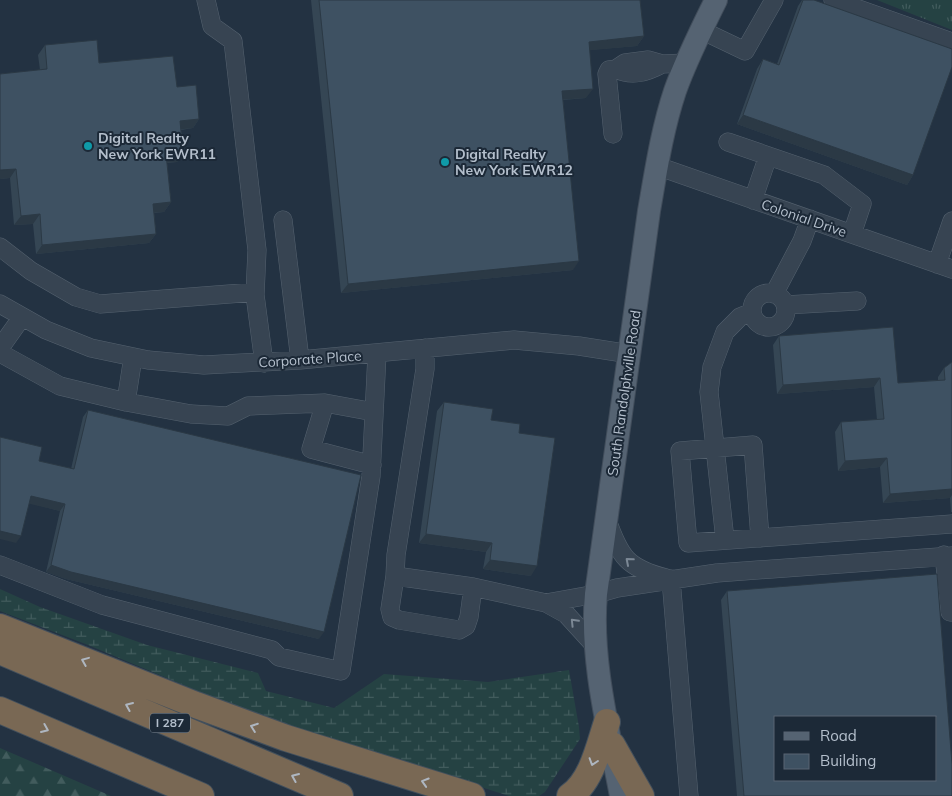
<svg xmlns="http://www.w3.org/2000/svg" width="952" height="796" viewBox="0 0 952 796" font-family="Mulish,sans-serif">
<defs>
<pattern id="grass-tufts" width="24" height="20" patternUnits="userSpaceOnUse" patternTransform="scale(1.25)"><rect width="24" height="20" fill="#254243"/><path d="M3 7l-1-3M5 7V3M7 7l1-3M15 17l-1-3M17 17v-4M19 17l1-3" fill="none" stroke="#425c5d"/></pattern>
<pattern id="forest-firs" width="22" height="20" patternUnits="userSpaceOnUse" patternTransform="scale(1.25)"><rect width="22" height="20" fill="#254243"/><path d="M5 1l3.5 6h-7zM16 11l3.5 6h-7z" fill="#425c5d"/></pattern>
<pattern id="wetland-marsh" width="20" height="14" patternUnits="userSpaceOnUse" patternTransform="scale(1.25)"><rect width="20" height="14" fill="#254243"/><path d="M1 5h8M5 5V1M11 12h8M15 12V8" fill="none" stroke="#425c5d"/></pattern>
</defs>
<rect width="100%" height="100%" fill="#233242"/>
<path fill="url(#grass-tufts)" d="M877,0H952V30Z"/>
<path fill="url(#forest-firs)" d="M0,748L111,796H0Z"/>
<path fill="url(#wetland-marsh)" d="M0,589L40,607L147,645L258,673L266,691L334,708L384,674L488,682L569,670L579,727L580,739L545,792L539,796H509L255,715L88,645L0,611Z"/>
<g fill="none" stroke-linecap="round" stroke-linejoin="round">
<g stroke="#55626f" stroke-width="19">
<path id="minor" d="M206,0L212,26L233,41L257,250L255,295L264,363
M833,0L952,42
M701,30L745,51L774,0
M662,64C647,72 632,77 616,69L625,63L648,60L662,64L686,63
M613,134L607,74L609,70L616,69
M728,142L824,175L862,204L852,234
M657,166L952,269
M753,200L768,156
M283,220L300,360
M0,247L31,271L76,297L100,304L255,292
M937,264L952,221
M752 310a17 17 0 1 1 34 0a17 17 0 1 1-34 0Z
M774,294L802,241L810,219
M0,304L46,330L91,348L148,360L204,365L300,360L514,340L579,346L630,354
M785,305L857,301
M0,348L22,317
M425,348V369L396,555L395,576L473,587L546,603L566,614L597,648
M0,353L60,386L126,402L191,414L228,416L248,406L325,403L374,412
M126,402L133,357
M325,403L311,449L372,465
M607,520C620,557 627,568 666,578
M760,538L753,445L680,451L688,543L952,524
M725,540L709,392L712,367L725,332L740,317L752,312
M944,555L950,612H952
M0,565L102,605L272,650L279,657L341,671L371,476L377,354
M395,576L390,609L392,617L399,620L459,630L466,626L469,617L473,587
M671,579L689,796
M546,603L596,594L617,588L717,573L952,556"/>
</g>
<g stroke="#414d5b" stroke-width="24">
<path id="major" d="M621,796C609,732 590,659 596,594L649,211C656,171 662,130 675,91C686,60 701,30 716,0"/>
</g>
<g stroke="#424f5c" stroke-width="28">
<path id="highway" d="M0,627L196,705L286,738L472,796
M0,651L340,796
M0,710L201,796
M612,745L641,796
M570,796C592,781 599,746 607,722"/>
</g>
<use href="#minor" stroke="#374452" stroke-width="18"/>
<use href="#major" stroke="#556372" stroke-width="22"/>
<use href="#highway" stroke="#796854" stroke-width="26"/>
</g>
<path fill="#354654" d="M311,0H640L644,36L637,46L589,50L586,98L563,100L573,270L341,293Z
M802,0H814L913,175L907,185L737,124L757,69L763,59L777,64L798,6Z
M45,45L177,87L199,119L193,128L181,130L183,152L177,162L167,163L171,202L164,212L154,213L156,234L149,243L36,254L33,224L14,225L10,178L0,179V74L40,70L38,55Z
M779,336L898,383L938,380V377L944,368L952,362V512H951L950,498L883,503L880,467L838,471L835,432L841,422L877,420L874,387L777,394L773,345Z
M444,402L519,433L531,576L483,569L486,552L419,543L437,411Z
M88,410L319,639L66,579L46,572L60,511L29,503L16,543L39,461L71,469L83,417Z
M727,591L952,796H737L721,600Z"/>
<path fill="#2b3945" d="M644,36L637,46L582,51L589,42Z
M593,89L586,98L556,100L562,91Z
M743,115L913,175L907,185L737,124Z
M199,119L193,128L174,130L180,121Z
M183,152L177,162L160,163L166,154Z
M16,169L10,178L0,179V170Z
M171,202L164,212L146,213L153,204Z
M40,214L33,224L14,225L21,216Z
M156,234L149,243L36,254L42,245Z
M579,261L573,270L341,293L348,284Z
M880,378L874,387L777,394L783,385Z
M887,458L880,467L838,471L845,461Z
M952,489V495L950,498L883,503L890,494Z
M31,496L65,504L60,511L26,503Z
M0,531L21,536L16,543L0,539Z
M426,534L492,543L486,552L419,543Z
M490,560L537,566L531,576L483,569Z
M51,565L324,632L319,639L66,579L46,572Z"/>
<path fill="#3e5162" stroke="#2b3945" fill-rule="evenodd" d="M319,0H640L644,36L589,42L593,89L562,91L579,261L348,284Z
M803,0H814L952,49V67L913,175L743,115L763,59L779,65Z
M97,40L99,63L173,56L177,87L196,85L199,119L180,121L183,152L166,154L171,202L153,204L156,234L42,245L40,214L21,216L16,169L0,170V74L47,69L45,45Z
M893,327L898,383L945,380L944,368L952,362V489L890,494L887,458L845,461L841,422L884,419L880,378L783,385L779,336Z
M444,402L493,409L491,420L520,424L519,433L555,438L537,566L490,560L492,543L426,534Z
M88,410L361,475L324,632L71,572L51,565L65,504L31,496L21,536L0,531V437L42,447L39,461L74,469Z
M937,574L952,764V796H744L727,591ZM776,717H936V780H776Z"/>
<defs><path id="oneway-chevron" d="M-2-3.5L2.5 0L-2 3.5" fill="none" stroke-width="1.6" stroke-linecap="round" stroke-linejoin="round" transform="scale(1.25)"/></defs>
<g stroke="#7c8895">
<use href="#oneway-chevron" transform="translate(629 561) rotate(-139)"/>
<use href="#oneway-chevron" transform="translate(574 622) rotate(-134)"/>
</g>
<g stroke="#aeb6c0">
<use href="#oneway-chevron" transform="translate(85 661) rotate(-158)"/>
<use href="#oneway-chevron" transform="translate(129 706) rotate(-157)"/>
<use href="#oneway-chevron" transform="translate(254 727) rotate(-160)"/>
<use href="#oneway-chevron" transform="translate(45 729) rotate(23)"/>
<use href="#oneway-chevron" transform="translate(593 762) rotate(108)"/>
<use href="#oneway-chevron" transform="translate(295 777) rotate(-157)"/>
<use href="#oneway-chevron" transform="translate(425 782) rotate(-163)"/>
</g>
<g fill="#0f9aa8" stroke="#1c2937" stroke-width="2">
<circle cx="88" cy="146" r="5"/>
<circle cx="445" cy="162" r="5"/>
</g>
<g text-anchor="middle" stroke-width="4" stroke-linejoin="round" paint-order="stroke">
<rect fill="#1c2937" stroke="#86929f" stroke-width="1" x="150" y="713.5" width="40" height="19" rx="4"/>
<g font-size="12" font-weight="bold" fill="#b4bfcc">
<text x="170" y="727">I 287</text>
</g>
<g font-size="14" font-weight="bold" fill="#b4bfcc" stroke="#1c2937" text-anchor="start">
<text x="98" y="143">Digital Realty<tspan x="98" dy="16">New York EWR11</tspan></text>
<text x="455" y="159">Digital Realty<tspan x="455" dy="16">New York EWR12</tspan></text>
</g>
<g font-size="14" fill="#b4bfcc" stroke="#1c2937">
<text transform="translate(804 218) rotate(19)" y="5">Colonial Drive</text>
<text transform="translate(310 359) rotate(-4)" y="5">Corporate Place</text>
<text transform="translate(624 393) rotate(-82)" y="5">South Randolphville Road</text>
</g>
</g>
<rect x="774" y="716" width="162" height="65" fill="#1c2937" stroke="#596573"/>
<rect x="784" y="732" width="25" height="8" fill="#556372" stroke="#596573"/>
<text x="820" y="741" font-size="15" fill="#b4bfcc">Road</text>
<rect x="784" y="754" width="25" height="15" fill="#3e5162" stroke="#596573"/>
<text x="820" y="766" font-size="15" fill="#b4bfcc">Building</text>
</svg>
